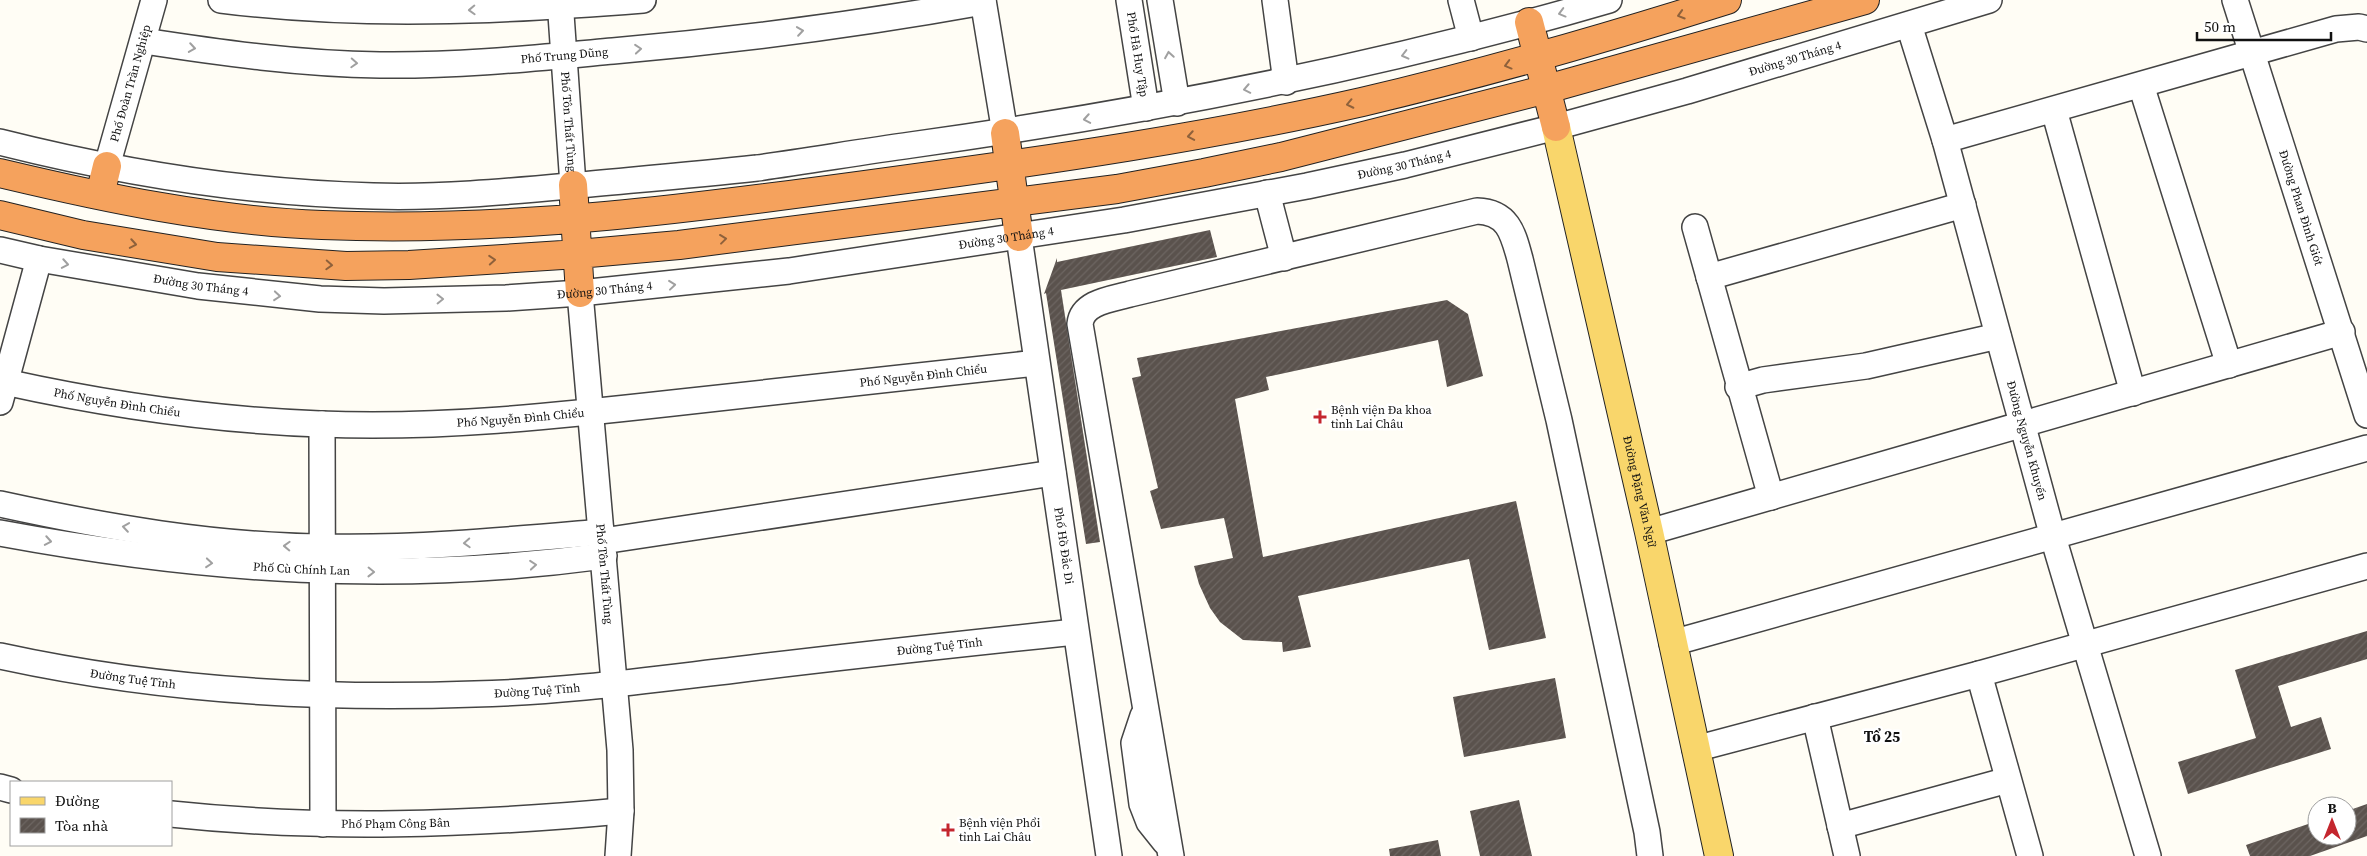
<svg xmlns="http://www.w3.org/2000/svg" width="2367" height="856" viewBox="0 0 2367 856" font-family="'Source Serif 4',serif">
<defs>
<pattern id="building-hatch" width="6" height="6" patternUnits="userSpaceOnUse" patternTransform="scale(1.25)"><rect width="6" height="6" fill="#5a524d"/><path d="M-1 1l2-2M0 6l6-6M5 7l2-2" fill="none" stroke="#6d6662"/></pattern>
</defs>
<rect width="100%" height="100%" fill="#fffdf5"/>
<path fill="url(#building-hatch)" d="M1210,230L1217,257L1061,290L1100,542L1086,544L1046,293L1044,294L1057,258V262Z
M1447,300L1468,314L1483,376L1447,387L1438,340L1266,377L1269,390L1235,399L1263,557L1516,501L1546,638L1489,650L1469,559L1298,596L1311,647L1283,652L1282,642L1243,640L1220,622L1210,608L1199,584L1194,566L1233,558L1224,518L1161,529L1150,491L1158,488L1132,378L1141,376L1137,358Z
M2367,631V659L2278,686L2291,727L2321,717L2331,749L2188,794L2178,762L2256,738L2235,670Z
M1555,678L1566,738L1464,757L1453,697Z
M1519,800L1532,856H1480L1470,811Z
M2367,804V836L2310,856H2250L2246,845L2317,821V836H2347V811Z
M1438,840L1441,856H1390L1389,849Z"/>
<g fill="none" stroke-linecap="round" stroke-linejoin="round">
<g stroke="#444" stroke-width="28">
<g id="minor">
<path d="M221,0C361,18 502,11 643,0"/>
<path id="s1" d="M560,0L573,185"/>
<path d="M983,0L1005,133"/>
<path id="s2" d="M1129,0L1146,108"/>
<path d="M1160,0L1177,103"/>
<path d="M1275,0L1286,82"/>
<path d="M1461,0L1471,38"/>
<path id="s3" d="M2235,0L2367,415"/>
<path id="s4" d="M1909,25L1945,140L2053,537L2148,856"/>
<path id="s5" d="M144,41C222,53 301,64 380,65C458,66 536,58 613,51C738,40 861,24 983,2"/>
<path d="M2141,85L2229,365"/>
<path d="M2054,110L2133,393"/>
<path d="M1945,140L2336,29L2359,27L2367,29"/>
<path d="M0,142C123,173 246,193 373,196C438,198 504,192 569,186C632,180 694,175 757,168C808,161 860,152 911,145C1147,112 1380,67 1609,0"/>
<path id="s6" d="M107,166L154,0"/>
<path d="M1267,193L1284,258"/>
<path d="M1695,227L1771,497"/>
<path id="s7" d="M1019,237L1109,856"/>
<path id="s8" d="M0,250L39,259L198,286L320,299L384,301L506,298L580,293L789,271L1124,220L1307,186L1405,165L1556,127L1687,91L1989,0"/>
<path d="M1709,277L1963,205"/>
<path id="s9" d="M580,293L620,750L621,811L618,856"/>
<path id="s10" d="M5,382C109,405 213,420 320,424C438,429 556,416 673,403C794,390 915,377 1036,363"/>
<path d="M1738,387L1763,380L1866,366L1998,336"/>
<path d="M0,402L39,259"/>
<path d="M322,424L323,824"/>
<path d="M0,504C105,527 215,546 323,547C416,549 509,540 602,532"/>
<path d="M1649,532L2342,332"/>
<path id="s11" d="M0,533C206,571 396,584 604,556"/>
<path d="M603,541L1053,473"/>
<path d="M1672,643L2367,448"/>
<path id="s12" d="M0,656C156,690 315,700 475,694C562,692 649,680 735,670C848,656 961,644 1075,632"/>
<path d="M1979,674L2030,856"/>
<path d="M1143,716L1134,743L1142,804L1149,822L1165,842"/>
<path d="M1815,717L1847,856"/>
<path d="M1695,749L1979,674L2367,566"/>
<path d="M0,787L11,790"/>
<path id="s13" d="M171,814C321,830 471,825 621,811"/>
<path d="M1840,826L2008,780"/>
<path d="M1171,856L1080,324C1082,302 1112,299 1130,294L1477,211C1508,212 1513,233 1520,259L1559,420L1647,832L1650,856"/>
</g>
</g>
<g stroke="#222" stroke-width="30">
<g id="major">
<path id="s14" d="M1556,127L1649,532L1719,856"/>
</g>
</g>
<g stroke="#222" stroke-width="30">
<path id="highway" d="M1529,22L1556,127
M1005,133L1019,237
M0,173C105,198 214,221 322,225C513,233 704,207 893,181C1050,160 1207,137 1362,102C1485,73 1607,38 1727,0
M573,185L580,293
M100,195L107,166
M0,215L83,235L217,257L346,266L409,265L578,254L679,245L1117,189L1204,173L1281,157L1547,89L1865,0"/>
</g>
<use href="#minor" stroke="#fff" stroke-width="25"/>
<use href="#major" stroke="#f9d66b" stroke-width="28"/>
<use href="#highway" stroke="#f5a25d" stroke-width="28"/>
</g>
<defs><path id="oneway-chevron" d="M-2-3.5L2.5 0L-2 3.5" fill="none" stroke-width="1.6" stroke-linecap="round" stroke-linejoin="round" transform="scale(1.25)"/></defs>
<g stroke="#a0a0a0">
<use href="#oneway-chevron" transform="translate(472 10) rotate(178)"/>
<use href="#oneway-chevron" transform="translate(1562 13) rotate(165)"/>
<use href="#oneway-chevron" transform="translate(800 31) rotate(-8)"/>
<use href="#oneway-chevron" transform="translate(192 48) rotate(9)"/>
<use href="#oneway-chevron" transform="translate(638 49) rotate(-5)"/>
<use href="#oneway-chevron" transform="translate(1169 55) rotate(-99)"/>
<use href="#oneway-chevron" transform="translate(1405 55) rotate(166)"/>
<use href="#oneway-chevron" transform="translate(354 63) rotate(3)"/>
<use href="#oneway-chevron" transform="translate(1247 89) rotate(169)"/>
<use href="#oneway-chevron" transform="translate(1087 119) rotate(170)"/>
<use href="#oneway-chevron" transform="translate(65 264) rotate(10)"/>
<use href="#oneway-chevron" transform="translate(672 285) rotate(-6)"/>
<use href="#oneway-chevron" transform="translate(277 296) rotate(5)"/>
<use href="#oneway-chevron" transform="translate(440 299) rotate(-1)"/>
<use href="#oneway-chevron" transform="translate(126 527) rotate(-172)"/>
<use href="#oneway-chevron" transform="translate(48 541) rotate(10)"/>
<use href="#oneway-chevron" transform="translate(467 543) rotate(177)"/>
<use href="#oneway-chevron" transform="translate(287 546) rotate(-178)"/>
<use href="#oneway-chevron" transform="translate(209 563) rotate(5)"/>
<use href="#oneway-chevron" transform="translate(533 565) rotate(-5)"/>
<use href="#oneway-chevron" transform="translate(371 572) rotate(1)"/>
</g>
<g stroke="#8e613b">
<use href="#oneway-chevron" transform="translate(1681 15) rotate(163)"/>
<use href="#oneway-chevron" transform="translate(1508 65) rotate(165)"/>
<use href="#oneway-chevron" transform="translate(1350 104) rotate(168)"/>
<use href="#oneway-chevron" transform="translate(1191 136) rotate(170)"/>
<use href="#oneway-chevron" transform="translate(723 239) rotate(-7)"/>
<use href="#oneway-chevron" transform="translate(133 244) rotate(10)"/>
<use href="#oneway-chevron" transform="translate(492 260) rotate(-4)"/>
<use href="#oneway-chevron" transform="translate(329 265) rotate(3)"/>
</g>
<g fill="#c4262e" stroke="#fff" stroke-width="2">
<path d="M1317.5 409.5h5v5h5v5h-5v5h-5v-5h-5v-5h5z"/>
<path d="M945.5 822.5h5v5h5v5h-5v5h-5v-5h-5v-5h5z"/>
</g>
<g text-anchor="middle" stroke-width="5" stroke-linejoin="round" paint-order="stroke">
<g font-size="12" fill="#111" stroke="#fff">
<text dy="4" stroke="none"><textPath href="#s2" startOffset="55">Phố Hà Huy Tập</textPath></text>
<text dy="4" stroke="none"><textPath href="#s5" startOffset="422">Phố Trung Dũng</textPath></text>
<text dy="4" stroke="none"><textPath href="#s8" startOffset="1824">Đường 30 Tháng 4</textPath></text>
<text dy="4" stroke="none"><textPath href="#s6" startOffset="86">Phố Đoàn Trần Nghiệp</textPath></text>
<text dy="4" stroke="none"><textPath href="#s1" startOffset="122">Phố Tôn Thất Tùng</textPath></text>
<text dy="4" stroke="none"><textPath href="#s8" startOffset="1419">Đường 30 Tháng 4</textPath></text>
<text dy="4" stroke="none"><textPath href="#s3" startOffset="218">Đường Phan Đình Giót</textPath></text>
<text dy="4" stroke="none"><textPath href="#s8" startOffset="1014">Đường 30 Tháng 4</textPath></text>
<text dy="4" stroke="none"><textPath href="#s8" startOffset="204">Đường 30 Tháng 4</textPath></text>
<text dy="4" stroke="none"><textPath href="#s8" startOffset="609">Đường 30 Tháng 4</textPath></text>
<text dy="4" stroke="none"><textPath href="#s10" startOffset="924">Phố Nguyễn Đình Chiểu</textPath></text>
<text dy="4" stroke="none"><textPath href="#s10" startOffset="114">Phố Nguyễn Đình Chiểu</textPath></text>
<text dy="4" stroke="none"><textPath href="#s10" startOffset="519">Phố Nguyễn Đình Chiểu</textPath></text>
<text dy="4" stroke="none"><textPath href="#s4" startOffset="432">Đường Nguyễn Khuyến</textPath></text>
<text dy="4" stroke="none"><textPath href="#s14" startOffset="374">Đường Đặng Văn Ngữ</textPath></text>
<text dy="4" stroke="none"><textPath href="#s7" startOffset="312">Phố Hồ Đắc Di</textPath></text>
<text dy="4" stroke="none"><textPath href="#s11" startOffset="304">Phố Cù Chính Lan</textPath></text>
<text dy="4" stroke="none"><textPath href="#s9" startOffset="282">Phố Tôn Thất Tùng</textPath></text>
<text dy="4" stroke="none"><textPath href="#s12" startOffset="945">Đường Tuệ Tĩnh</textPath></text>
<text dy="4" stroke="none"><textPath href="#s12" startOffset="135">Đường Tuệ Tĩnh</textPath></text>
<text dy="4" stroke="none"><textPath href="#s12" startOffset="540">Đường Tuệ Tĩnh</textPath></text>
<text dy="4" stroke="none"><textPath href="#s13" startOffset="225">Phố Phạm Công Bân</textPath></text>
</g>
<g font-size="12" fill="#111" stroke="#fff" text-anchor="start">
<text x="1331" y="414">Bệnh viện Đa khoa<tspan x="1331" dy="14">tỉnh Lai Châu</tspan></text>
<text x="959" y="827">Bệnh viện Phổi<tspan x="959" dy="14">tỉnh Lai Châu</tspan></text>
</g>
<g font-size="15" font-weight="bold" fill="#111" stroke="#fff">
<text x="1882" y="742">Tổ 25</text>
</g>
</g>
<rect x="10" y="781" width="162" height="65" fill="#ffffff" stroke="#a0a0a0"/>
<rect x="20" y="797" width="25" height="8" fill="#f9d66b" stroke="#a0a0a0"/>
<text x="55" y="806" font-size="15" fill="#111111">Đường</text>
<rect x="20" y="818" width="25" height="15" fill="url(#building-hatch)" stroke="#a0a0a0"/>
<text x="55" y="831" font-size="15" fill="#111111">Tòa nhà</text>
<g transform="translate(2332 821)"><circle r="24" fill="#ffffff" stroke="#a0a0a0"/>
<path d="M0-4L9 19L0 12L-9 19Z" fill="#c4262e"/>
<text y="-8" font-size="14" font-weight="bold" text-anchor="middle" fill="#111111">B</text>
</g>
<path d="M2197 32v8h134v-8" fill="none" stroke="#111111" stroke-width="2.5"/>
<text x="2204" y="32" font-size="15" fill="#111111" stroke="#ffffff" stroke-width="4" paint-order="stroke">50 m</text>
</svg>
